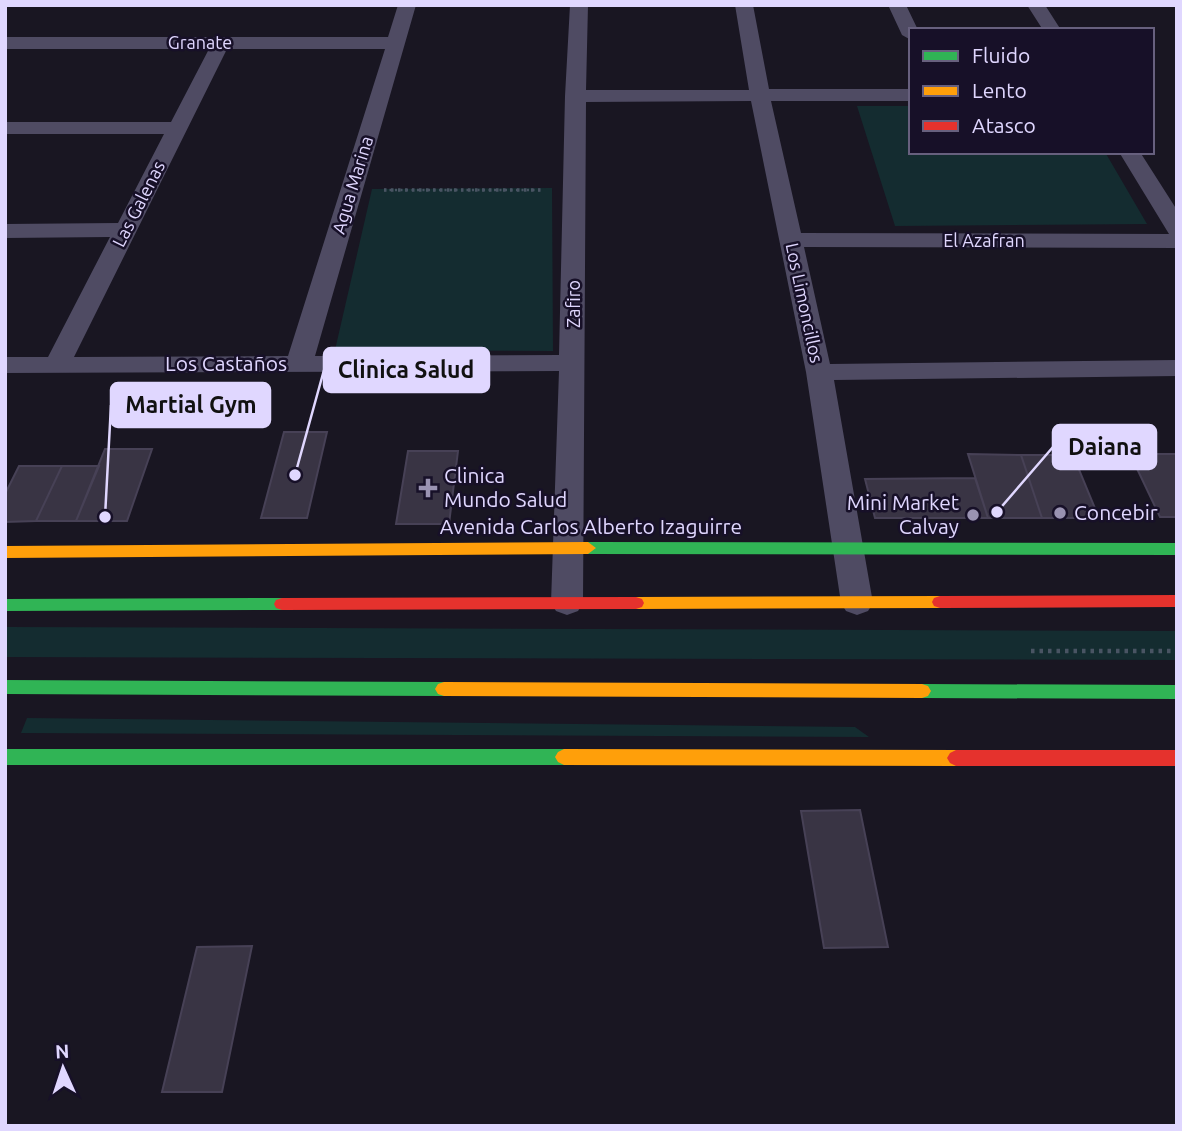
<svg xmlns="http://www.w3.org/2000/svg" width="1182" height="1131" viewBox="0 0 1182 1131" font-family="Ubuntu,sans-serif">
<rect width="100%" height="100%" fill="#191622"/>
<path fill="#142c30" d="M857,106H911V152H1105L1147,224L895,226Z
M552,188L553,351L335,350L372,189Z
M5,627L1177,631V660L5,657Z
M27,718L855,727L869,737L21,733Z"/>
<path fill="#393444" stroke="#474156" stroke-width="2" d="M284,432H327L307,518H261Z
M105,449H152L127,521H76Z
M408,451H458L449,524H396Z
M968,454L1021,455L1042,518H988Z
M1130,454H1177V517H1160Z
M1021,455H1073L1099,518H1042Z
M19,466H62L36,521L5,522V494Z
M62,466H99L76,521H36Z
M975,478L988,518H875L865,479Z
M860,810L888,947L824,948L801,811Z
M252,946L222,1092H162L197,947Z"/>
<g fill="none" stroke-linecap="round" stroke-linejoin="round">
<path stroke="#495463" stroke-width="2.5" stroke-dasharray="2 3.5" stroke-linecap="butt" d="M384,190H543"/>
<path stroke="#495463" stroke-width="3.5" stroke-dasharray="2.5 4.5" stroke-linecap="butt" d="M384,190H543"/>
<path stroke="#495463" stroke-width="4.5" stroke-dasharray="3.5 5" stroke-linecap="butt" d="M1031,651H1177"/>
<path fill="#4f4b63" fill-rule="evenodd" d="M398,5H416L315,356L559,355L565,96L570,5H588L586,90H749L735,5H753L769,89H911V101H771L801,233L1169,234L1119,152H1140L1177,210V248L804,247L830,364L1177,360V376L834,380L873,603L868,611L857,615L846,611L841,603L806,372L751,101L586,102L583,603L578,611L567,615L556,611L551,603L559,371L5,373V357H48L110,237L5,238V224L118,223L164,134H5V122H171L209,49H5V37H388ZM227,49H385L288,356L74,357Z
M888,5H906L918,30H911V40L902,35Z
M1027,5H1045L1061,30H1043Z"/>
<path fill="#30b455" fill-rule="evenodd" d="M588,542L1177,543V555L588,554L580,548Z
M282,598L288,600L290,604L288,608L282,610L5,611V599Z
M5,680L444,682L450,684L453,689L450,694L444,696L5,694Z
M922,684L1177,685V699L922,698L916,696L913,691L916,686Z
M5,749H564L570,752L573,757L570,762L564,765H5Z"/>
<path fill="#ff9f0a" fill-rule="evenodd" d="M588,542L596,548L588,554L5,558V546Z
M940,596L946,598L948,602L946,606L940,608L636,609L630,607L628,603L630,599L636,597Z
M444,682L922,684L928,686L931,691L928,696L922,698L444,696L438,694L435,689L438,684Z
M564,749L956,750L962,753L965,758L962,763L956,766L564,765L558,762L555,757L558,752Z"/>
<path fill="#e5322d" fill-rule="evenodd" d="M1177,595V607L940,608L934,606L932,602L934,598L940,596Z
M636,597L642,599L644,603L642,607L636,609L282,610L276,608L274,604L276,600L282,598Z
M956,750H1177V766H956L950,763L947,758L950,753Z"/>
</g>
<g fill="#9a93b2" stroke="#171028" stroke-width="2.5">
<path d="M424.5 477.5h7v7h7v7h-7v7h-7v-7h-7v-7h7z"/>
<circle cx="1060" cy="513" r="7"/>
<circle cx="973" cy="515" r="7"/>
</g>
<g text-anchor="middle" stroke-width="5" stroke-linejoin="round" paint-order="stroke">
<g font-size="18" fill="#e0d7ff" stroke="#171028">
<text x="200" y="49">Granate</text>
<text transform="translate(353 185) rotate(-73)" y="6">Agua Marina</text>
<text transform="translate(139 204) rotate(-63)" y="6">Las Galenas</text>
<text x="984" y="247">El Azafran</text>
<text transform="translate(804 303) rotate(78)" y="6">Los Limoncillos</text>
<text transform="translate(574 304) rotate(-90)" y="6">Zafiro</text>
</g>
<g font-size="21" fill="#e0d7ff" stroke="#171028">
<text x="226" y="371">Los Castaños</text>
<text x="591" y="534">Avenida Carlos Alberto Izaguirre</text>
</g>
<g font-size="21" fill="#e0d7ff" stroke="#171028" text-anchor="start">
<text x="444" y="483">Clinica<tspan x="444" dy="24">Mundo Salud</tspan></text>
<text x="959" y="510" text-anchor="end">Mini Market<tspan x="959" dy="24">Calvay</tspan></text>
<text x="1074" y="520">Concebir</text>
</g>
</g>
<path fill="none" stroke="#e0d7ff" stroke-width="2.5" d="M295 475L324 370M105 517L111 405M997 512L1053 447"/>
<g fill="#e0d7ff" stroke="#171028" stroke-width="2.5">
<circle cx="295" cy="475" r="7"/>
<circle cx="105" cy="517" r="7"/>
<circle cx="997" cy="512" r="7"/>
</g>
<g fill="#e0d7ff" stroke="#e0d7ff" stroke-width="2.5">
<rect x="324" y="348" width="165" height="44" rx="7"/>
<rect x="111" y="383" width="159" height="44" rx="7"/>
<rect x="1053" y="425" width="103" height="44" rx="7"/>
</g>
<g font-size="23" text-anchor="middle" font-weight="bold" fill="#111">
<text x="406" y="378">Clinica Salud</text>
<text x="191" y="413">Martial Gym</text>
<text x="1105" y="455">Daiana</text>
</g>
<rect width="1182" height="1131" fill="none" stroke="#e0d7ff" stroke-width="14"/>
<rect x="909" y="28" width="245" height="126" fill="#171028" stroke="#67607e" stroke-width="2"/>
<rect x="923" y="51" width="35" height="10" fill="#30b455" stroke="#67607e" stroke-width="2"/>
<text x="972" y="63" font-size="21" fill="#e0d7ff">Fluido</text>
<rect x="923" y="86" width="35" height="10" fill="#ff9f0a" stroke="#67607e" stroke-width="2"/>
<text x="972" y="98" font-size="21" fill="#e0d7ff">Lento</text>
<rect x="923" y="121" width="35" height="10" fill="#e5322d" stroke="#67607e" stroke-width="2"/>
<text x="972" y="133" font-size="21" fill="#e0d7ff">Atasco</text>
<g transform="translate(63 1068) rotate(357)" stroke="#171028" stroke-width="5" paint-order="stroke">
<path d="M0-5L12 26L0 18L-12 26Z" fill="#e0d7ff"/>
<text y="-10" font-size="19" font-weight="bold" text-anchor="middle" fill="#e0d7ff">N</text>
</g>
</svg>
